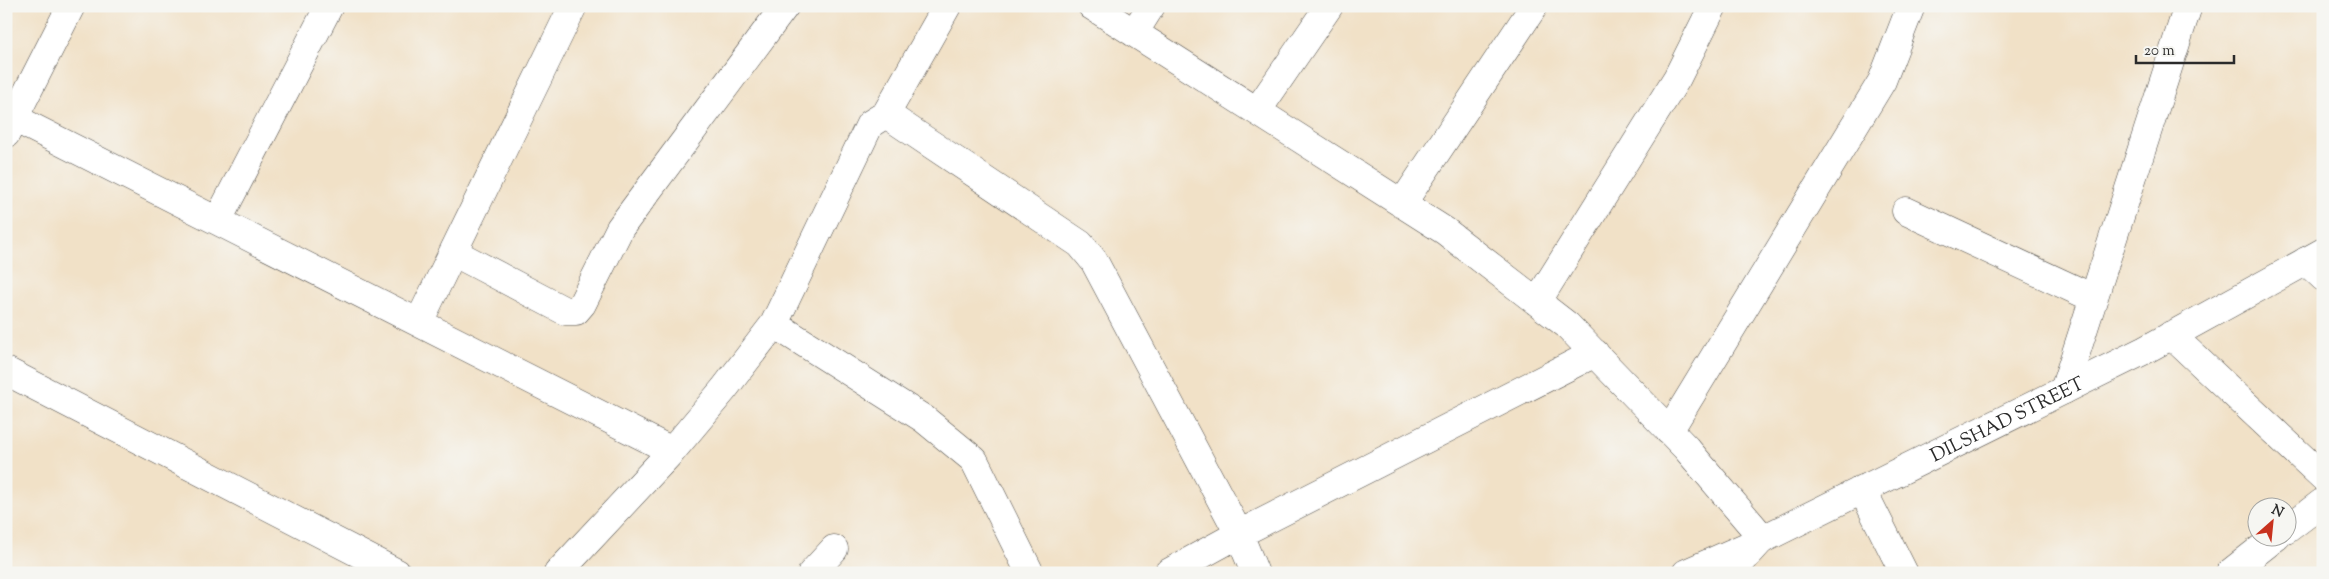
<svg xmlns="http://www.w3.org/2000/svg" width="2329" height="579" viewBox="0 0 2329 579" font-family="'Sorts Mill Goudy',serif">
<rect width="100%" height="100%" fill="#f6f6f2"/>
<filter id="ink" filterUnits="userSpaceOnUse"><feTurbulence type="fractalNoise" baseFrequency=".02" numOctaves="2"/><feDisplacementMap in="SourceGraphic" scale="10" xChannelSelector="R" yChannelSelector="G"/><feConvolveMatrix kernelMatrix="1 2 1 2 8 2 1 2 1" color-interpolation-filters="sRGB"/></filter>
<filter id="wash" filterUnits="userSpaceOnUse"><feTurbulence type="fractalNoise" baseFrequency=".0096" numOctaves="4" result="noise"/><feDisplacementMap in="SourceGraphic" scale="20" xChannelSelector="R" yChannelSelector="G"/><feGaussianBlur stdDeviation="1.12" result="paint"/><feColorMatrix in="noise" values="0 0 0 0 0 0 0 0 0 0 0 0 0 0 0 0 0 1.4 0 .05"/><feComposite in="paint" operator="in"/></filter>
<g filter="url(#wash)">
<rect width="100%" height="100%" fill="#f1e1c7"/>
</g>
<g filter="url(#ink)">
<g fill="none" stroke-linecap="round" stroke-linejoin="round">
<g stroke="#494642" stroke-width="29">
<path id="street" d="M1092,6L1445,231L1567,325L1686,448L1755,529L1761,540L1731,573
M1134,33L1151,6
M1257,111L1329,6
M886,114L1080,244L1094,261L1239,534L1255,573
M14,118L672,451
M6,134L71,6
M1402,204L1534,6
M1906,211L2093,298
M218,220L329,6
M453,252L565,311H576L582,304L620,228L785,6
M2306,261L2323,277
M1537,302L1677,78L1713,6
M419,322L573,6
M774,324L924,419L974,460L1030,573
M2171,335L2323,477
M6,371L397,573
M2064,390L2188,6
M1669,431L1882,81L1911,6
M1862,489L1904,573
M2286,530L2323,502
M558,573L672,451L724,389L774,324L870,124L886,114L947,6
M812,573L834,549
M1168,573L1239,534L1595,353
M2230,573L2277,536"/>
</g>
<g stroke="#494642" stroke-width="29">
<g id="secondary">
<path id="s1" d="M1686,573L1761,540L2145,350L2323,252"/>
</g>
</g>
<use href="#street" stroke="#fff" stroke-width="28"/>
<use href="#secondary" stroke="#fff" stroke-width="28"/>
</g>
</g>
<g text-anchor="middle" stroke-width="4.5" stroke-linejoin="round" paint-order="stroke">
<g font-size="19" fill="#2b2b2b" stroke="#f6f6f2">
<text dy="7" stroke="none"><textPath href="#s1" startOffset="356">DILSHAD STREET</textPath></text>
</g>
</g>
<rect width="2329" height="579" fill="none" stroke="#f6f6f2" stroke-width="25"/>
<g transform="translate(2272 522) rotate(27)"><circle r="24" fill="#f6f6f2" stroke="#a5a5a2"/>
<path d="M0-4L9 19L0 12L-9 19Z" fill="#c8321e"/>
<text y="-8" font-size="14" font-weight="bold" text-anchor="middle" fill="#2b2b2b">N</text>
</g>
<path d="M2136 55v8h98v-8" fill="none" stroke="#2b2b2b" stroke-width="2.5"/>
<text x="2144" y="55" font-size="15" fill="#2b2b2b" stroke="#f6f6f2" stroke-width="4" paint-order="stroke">20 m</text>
</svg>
